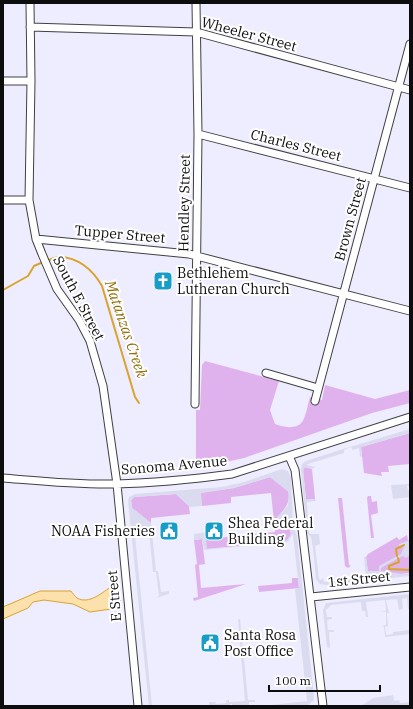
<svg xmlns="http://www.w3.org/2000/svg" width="413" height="709" viewBox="0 0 413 709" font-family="'IBM Plex Serif',serif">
<rect width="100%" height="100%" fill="#eeecff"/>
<path fill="#e0b2ed" d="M205,361L279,381L270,410L275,424C283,427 296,430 302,422C306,417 308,403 310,397L322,400L325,385L375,399L410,390V403L372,413L244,458L217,464L198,465L196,460V410H200L202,365Z
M410,433V464L388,466L389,472H381L382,476L364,473L361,447Z
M305,467L312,469L315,499H306L303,469Z
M270,477L288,491C292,503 282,512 274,521L271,493L231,497V503L202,506L200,493L234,488Z
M176,494L190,507H189L190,514L151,518V523L132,508L131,500L134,497Z
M368,496H371L372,502L377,501L378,513L371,515L374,538H371L367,498Z
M338,498H342L349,565L351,566L348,568L345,566Z
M290,528L291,534L287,541L245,545L244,535L275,532V529Z
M407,535L408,540H410V573L374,577L368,574L366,557L368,554L397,537L399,540Z
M238,536L239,546L206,549L205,539Z
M202,539L205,564L199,565L201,588L246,584L194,601L193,598L198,597L195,565L197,564L194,540Z
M292,578H298L299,588L259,592L258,586L292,583Z"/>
<path fill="#dbdbf0" d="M410,429V433L361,447L362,456L360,457L359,448L353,450L351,447L344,450V453L308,464L307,465L315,467L312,469L305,467L303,471L306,499H315L316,501L307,502L309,533L311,534H319L320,544L315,546L319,579L321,580L323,578L324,582L366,578L364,557H366L368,571H379V566L401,554L405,544L399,546V544L410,540V557L408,556L407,558L402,556L381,568V571L403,574L410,573V576L326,585L320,584L316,579L313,548L311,537L307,533L301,469L302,464L306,461L343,449Z
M282,469L288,471L291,478L293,525L297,536L314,697L313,701L308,705L296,706H262L307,701L295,589L299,588L293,535H292L288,542L204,550L202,539L194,540V534L207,532L208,539H206L207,549L239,546L238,536L244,535L245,545L287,540L291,534L290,528L275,529L274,521L288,505L289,492L270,477L234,488L201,493L202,506L190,507L176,494L134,497L131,500L132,508L151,523L156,571H158L161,592L169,591V594L156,598L159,596L156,572H153L149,531L145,527L134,526L152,706H149L128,501L129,497L135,494L222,487L244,482Z
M410,484V486H407L408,490H410V497L393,499L391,485Z
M410,594V609H408L407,598L402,599L403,609L399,610L397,599L386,600L389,613H387L388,626L385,627L386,635L393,634V632L410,630V634L385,637L384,627L382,626L386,625V612L381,611H386L385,600L366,602L368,617H366L365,611H362L361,602L331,605L326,610L327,617H332V619L327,620L328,630H334V632H329L330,648L327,647L323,610L326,603Z
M238,619H240L248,700H255V702H249V706H240V705L232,706V704H230V706L226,705L209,706V702H215L216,704L226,703V700H229V702L245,701Z
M393,695L394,701L399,700L400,703L410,702V706H361L373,698Z"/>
<path fill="#fce1ac" stroke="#d9a42c" d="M112,586L114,605L111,609L90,612L73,604L44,600L33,602L28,608L3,619V607L40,591H71C72,593 75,596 77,598C89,605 103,592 112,586Z"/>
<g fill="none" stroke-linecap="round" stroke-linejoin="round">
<path stroke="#d9a42c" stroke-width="2" d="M47,261C51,259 56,257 59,257C78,257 93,270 102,286L135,397L139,403
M3,290L28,276L34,266L43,262
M397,556L396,549L404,545
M398,558L399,562L389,566V569L410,570
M111,595L119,594
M112,600H120"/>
<g stroke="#404040" stroke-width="9">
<path id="minor" d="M30,3L31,81L29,200L36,239L42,254L57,289L79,320L90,341L103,386L117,484L138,706
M30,27L196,32L410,90
M3,81H31
M198,134L410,188
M3,200H29
M36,239L189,254L410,311
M266,373L318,388
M315,401L410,44
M195,404L198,134L196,3
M289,456L295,470L323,706
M3,478C40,481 79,485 116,484C155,483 194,479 232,474L410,417
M311,597L410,587"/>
</g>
<use href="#minor" stroke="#fff" stroke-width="7"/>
</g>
<defs>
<g id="church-square" transform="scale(1)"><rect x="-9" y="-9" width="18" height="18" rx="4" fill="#189dc9" stroke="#fff"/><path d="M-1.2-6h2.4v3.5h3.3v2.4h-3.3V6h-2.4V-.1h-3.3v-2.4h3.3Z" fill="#fff"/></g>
<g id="civic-square" transform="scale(1)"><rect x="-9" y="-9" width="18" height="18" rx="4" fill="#189dc9" stroke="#fff"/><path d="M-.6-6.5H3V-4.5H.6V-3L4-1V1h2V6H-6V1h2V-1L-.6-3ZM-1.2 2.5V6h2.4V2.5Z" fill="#fff"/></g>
</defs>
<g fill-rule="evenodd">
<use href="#church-square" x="163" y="281"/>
<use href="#civic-square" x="169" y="531"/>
<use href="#civic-square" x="214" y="531"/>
<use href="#civic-square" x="210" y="643"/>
</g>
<g text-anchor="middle" stroke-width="4" stroke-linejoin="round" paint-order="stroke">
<g font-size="14" fill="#0d0d0d" stroke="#fff">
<text transform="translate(249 34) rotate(15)" y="5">Wheeler Street</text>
<text transform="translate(296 145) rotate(14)" y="5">Charles Street</text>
<text transform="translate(184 203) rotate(-89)" y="5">Hendley Street</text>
<text transform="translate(350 219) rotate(-75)" y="5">Brown Street</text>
<text transform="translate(120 234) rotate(5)" y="5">Tupper Street</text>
<text transform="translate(79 298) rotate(62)" y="5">South E Street</text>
<text transform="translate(174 465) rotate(-5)" y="5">Sonoma Avenue</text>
<text transform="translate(359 579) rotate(-6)" y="5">1st Street</text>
<text transform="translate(114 596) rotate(-95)" y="5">E Street</text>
</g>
<g font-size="14" fill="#0d0d0d" stroke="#fff" text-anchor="start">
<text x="177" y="278">Bethlehem<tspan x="177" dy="16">Lutheran Church</tspan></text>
<text x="228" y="528">Shea Federal<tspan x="228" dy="16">Building</tspan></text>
<text x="155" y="536" text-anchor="end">NOAA Fisheries</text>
<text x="224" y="640">Santa Rosa<tspan x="224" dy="16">Post Office</tspan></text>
</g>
<g font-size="15" font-style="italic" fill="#926e0c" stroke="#fff">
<text transform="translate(126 329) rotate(71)" y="5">Matanzas Creek</text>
</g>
</g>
<rect width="413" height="709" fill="none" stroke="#0d0d0d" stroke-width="8"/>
<path d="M269 685v6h111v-6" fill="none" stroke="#0d0d0d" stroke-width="2"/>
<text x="275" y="685" font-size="12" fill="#0d0d0d" stroke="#ffffff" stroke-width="3" paint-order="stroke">100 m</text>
</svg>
